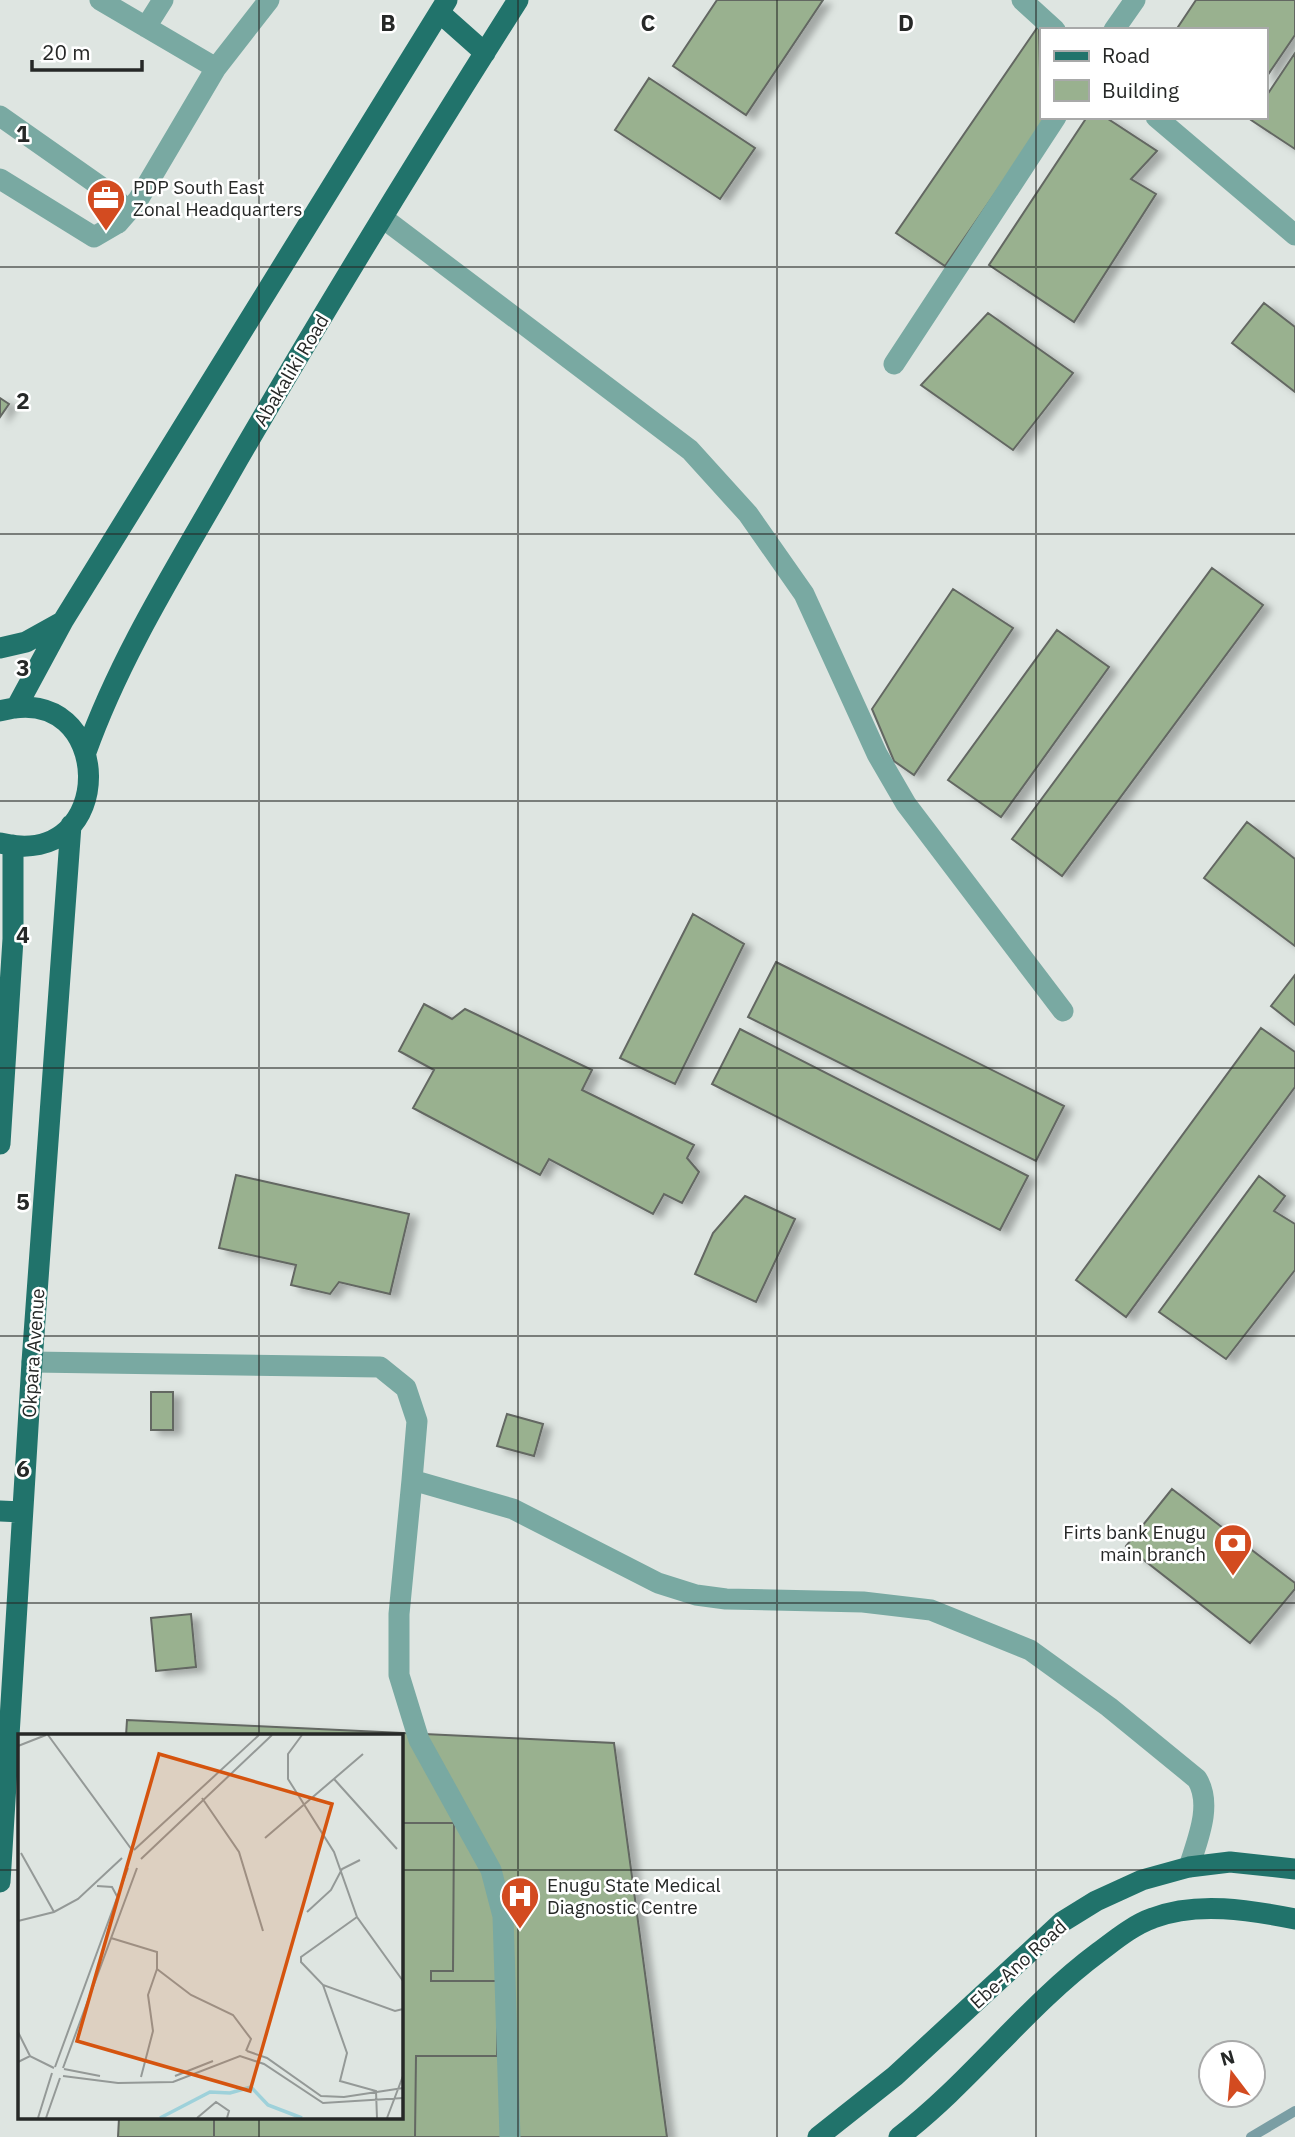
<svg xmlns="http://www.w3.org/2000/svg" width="1295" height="2137" viewBox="0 0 1295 2137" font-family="'IBM Plex Sans',sans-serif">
<defs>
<filter id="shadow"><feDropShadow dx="8" dy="4.5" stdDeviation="3.5" flood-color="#0004"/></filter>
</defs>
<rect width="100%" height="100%" fill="#dee5e1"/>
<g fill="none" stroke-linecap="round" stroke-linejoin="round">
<path stroke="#7a9ea4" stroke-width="10" d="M1251,2137L1295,2111"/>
</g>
<path fill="#99b18f" stroke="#636762" stroke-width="2" filter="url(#shadow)" d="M717,0H823L746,115L673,66Z
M1196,0H1295V35L1265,79V30H1176Z
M1039,25L1041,117H1048L945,266L896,233Z
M1295,53V149L1251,120L1253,117H1265V98Z
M649,78L755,148L720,199L615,130Z
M1087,117H1105L1157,151L1131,179L1156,194L1074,322L989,265Z
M1264,303L1295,327V392L1232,343Z
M988,313L1073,373L1013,450L921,385Z
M0,398L9,404L0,417Z
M1212,568L1263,605L1062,876L1012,839Z
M953,589L1013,628L914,775L894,761L872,709Z
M1057,630L1109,667L1001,817L948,780Z
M1247,822L1295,859V946L1204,878Z
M693,914L744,944L675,1084L620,1058Z
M776,962L1064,1106L1036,1161L748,1017Z
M1295,975V1025L1271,1006Z
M424,1004L452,1019L465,1009L592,1070L582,1090L694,1145L687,1158L699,1172L682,1203L664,1194L653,1214L549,1159L540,1175L413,1108L434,1070L399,1051Z
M1261,1028L1295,1052V1087L1126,1317L1076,1280Z
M740,1029L1028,1176L1000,1230L712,1084Z
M236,1175L409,1214L390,1294L339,1282L330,1294L291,1285L296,1265L219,1248Z
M1259,1176L1285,1196L1274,1211L1295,1224V1270L1226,1359L1159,1312Z
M745,1196L795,1219L756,1302L695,1274L713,1233Z
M151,1392H173V1430H151Z
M507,1414L543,1424L534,1456L497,1446Z
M1172,1489L1295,1583V1589L1250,1643L1126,1546Z
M191,1614L196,1667L156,1671L151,1618Z
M127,1720L614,1743L667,2137H118L119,2118H401V1736H126Z
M401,1823H454L453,1971H431V1981H498L497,2056H416L415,2137H214V2118H401Z"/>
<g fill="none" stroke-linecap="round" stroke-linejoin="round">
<path stroke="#79a9a2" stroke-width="21" d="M100,0L216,68
M1022,0L1055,30
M146,27L163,0
M1114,30L1135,0
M0,116L114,196L122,206L118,223L94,237L0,179
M1156,117L1295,235
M383,218L690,450L748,514L804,594L877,754L906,804L1063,1011
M118,223L138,200L216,68L269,0
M894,364L1056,117
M32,1362L380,1367L406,1388L417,1421L412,1480L513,1509L658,1583L696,1595L726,1599L863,1602L931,1610L1030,1650L1109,1707L1197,1779C1213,1805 1197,1841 1189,1867
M412,1480L399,1614V1675L419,1740L491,1870L503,1916L510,2137"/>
<path stroke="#21736b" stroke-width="21" d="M440,13L485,53
M0,648L26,642L62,622
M16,708L63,621L447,0
M0,711C116,678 120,873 0,843
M86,752C121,654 178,565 229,475C322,314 419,156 518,0
M0,1144L13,939V845
M0,1511L22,1512
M0,1882L32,1362L71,825
M818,2137L895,2076L1062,1922L1096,1901L1142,1880L1189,1867L1230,1862L1295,1869
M899,2137C971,2082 1025,2007 1099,1952C1115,1940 1133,1925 1153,1918C1197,1901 1250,1910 1295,1919"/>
</g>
<path fill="none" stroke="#262827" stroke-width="2" stroke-opacity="0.55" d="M259,0V1736M518,0V2137M777,0V2137M1036,0V2137M0,267H1295M0,534H1295M0,801H1295M0,1068H1295M0,1336H1295M0,1603H1295M0,1870H19M401,1870H1295M259,2118V2137"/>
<defs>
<g id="office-pin" transform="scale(2.0125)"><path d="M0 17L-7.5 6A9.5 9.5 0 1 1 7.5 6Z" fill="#d34b20" stroke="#fff"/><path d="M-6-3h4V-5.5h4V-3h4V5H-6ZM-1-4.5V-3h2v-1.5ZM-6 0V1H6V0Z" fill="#fff"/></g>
<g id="bank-pin" transform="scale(2.0125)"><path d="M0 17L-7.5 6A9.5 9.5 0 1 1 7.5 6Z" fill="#d34b20" stroke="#fff"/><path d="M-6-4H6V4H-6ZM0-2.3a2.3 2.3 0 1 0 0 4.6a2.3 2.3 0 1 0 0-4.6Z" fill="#fff"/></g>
<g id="hospital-pin" transform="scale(2.0125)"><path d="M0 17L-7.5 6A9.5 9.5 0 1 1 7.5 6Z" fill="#d34b20" stroke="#fff"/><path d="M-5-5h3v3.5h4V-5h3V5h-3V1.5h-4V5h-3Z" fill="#fff"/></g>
</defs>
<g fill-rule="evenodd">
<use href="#office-pin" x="106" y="198"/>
<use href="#bank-pin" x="1233" y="1543"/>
<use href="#hospital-pin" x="520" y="1896"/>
</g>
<g text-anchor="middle" stroke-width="5" stroke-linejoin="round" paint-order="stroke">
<g font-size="19" fill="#262827" stroke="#fff" text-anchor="start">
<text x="133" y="194">PDP South East<tspan x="133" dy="22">Zonal Headquarters</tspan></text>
<text x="1206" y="1539" text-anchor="end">Firts bank Enugu<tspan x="1206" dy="22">main branch</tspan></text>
<text x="547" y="1892">Enugu State Medical<tspan x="547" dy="22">Diagnostic Centre</tspan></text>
</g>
<g font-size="19" fill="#262827" stroke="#fff">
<text transform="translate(291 370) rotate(-59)" y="7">Abakaliki Road</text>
<text transform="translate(33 1353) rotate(-86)" y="7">Okpara Avenue</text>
<text transform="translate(1018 1964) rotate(-42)" y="7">Ebe-Ano Road</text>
</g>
</g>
<g transform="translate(18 1734)">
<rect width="385" height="385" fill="#dee5e1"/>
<path fill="none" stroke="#9ed1da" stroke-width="3.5" d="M142,384L192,358L212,359L233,353L250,371L284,384"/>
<path fill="none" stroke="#949997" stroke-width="2" d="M30,1L114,116M284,1L270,20V45L316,118L339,183L385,247M0,12L28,1M316,45L379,115M184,64L221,118L245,197M247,104L345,20M116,116L241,1M3,119L36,178M123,125L254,1M79,152L94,153L100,164M289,178L313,156L324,135L342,126M339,183L283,223V228L305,251L377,277L385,275M0,187L36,178L60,165L104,124M93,204L139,218V235L173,261L215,281L233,305L228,317M305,251L329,319L322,347L358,357L359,384M0,298L12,322M229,317L249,324L303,362L326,363L385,354M0,328L12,322L36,334M37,333L110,134M45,334L119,134M46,335L82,342M45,342L100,349L155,348L222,322L246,330L305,369L385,364M157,342L195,327M123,343L135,297L130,261L139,235M20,384L34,339M28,384L42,344M179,384L198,368L211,377L209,384M369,384L385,342"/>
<path fill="#d5540f" fill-opacity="0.15" stroke="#d5540f" stroke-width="3.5" d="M141,20L314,70L232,357L59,307Z"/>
<rect width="385" height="385" fill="none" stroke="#262827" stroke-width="3.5"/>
</g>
<g font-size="23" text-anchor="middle" font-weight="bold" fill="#262827" stroke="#fff" stroke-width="5" stroke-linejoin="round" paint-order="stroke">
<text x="388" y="31">B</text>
<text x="648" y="31">C</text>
<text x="906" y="31">D</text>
<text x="23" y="142">1</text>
<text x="23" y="409">2</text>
<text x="23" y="676">3</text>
<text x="23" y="943">4</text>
<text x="23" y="1210">5</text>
<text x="23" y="1477">6</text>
</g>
<rect x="1040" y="28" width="228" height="91" fill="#ffffff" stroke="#a8a9a9" stroke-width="2"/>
<rect x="1054" y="51" width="35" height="10" fill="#21736b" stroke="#a8a9a9" stroke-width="2"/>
<text x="1102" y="63" font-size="21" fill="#262827">Road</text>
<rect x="1054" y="80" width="35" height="21" fill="#99b18f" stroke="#a8a9a9" stroke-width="2"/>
<text x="1102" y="98" font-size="21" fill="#262827">Building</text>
<g transform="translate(1232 2074) rotate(344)"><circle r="33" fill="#ffffff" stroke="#a8a9a9" stroke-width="2"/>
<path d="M0-5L12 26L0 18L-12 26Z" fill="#d34b20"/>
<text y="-10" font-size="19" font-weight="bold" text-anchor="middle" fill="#262827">N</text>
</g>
<path d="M32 60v10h110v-10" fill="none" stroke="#262827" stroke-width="3.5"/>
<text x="42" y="60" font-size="21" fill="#262827" stroke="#ffffff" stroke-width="5" paint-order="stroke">20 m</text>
</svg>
